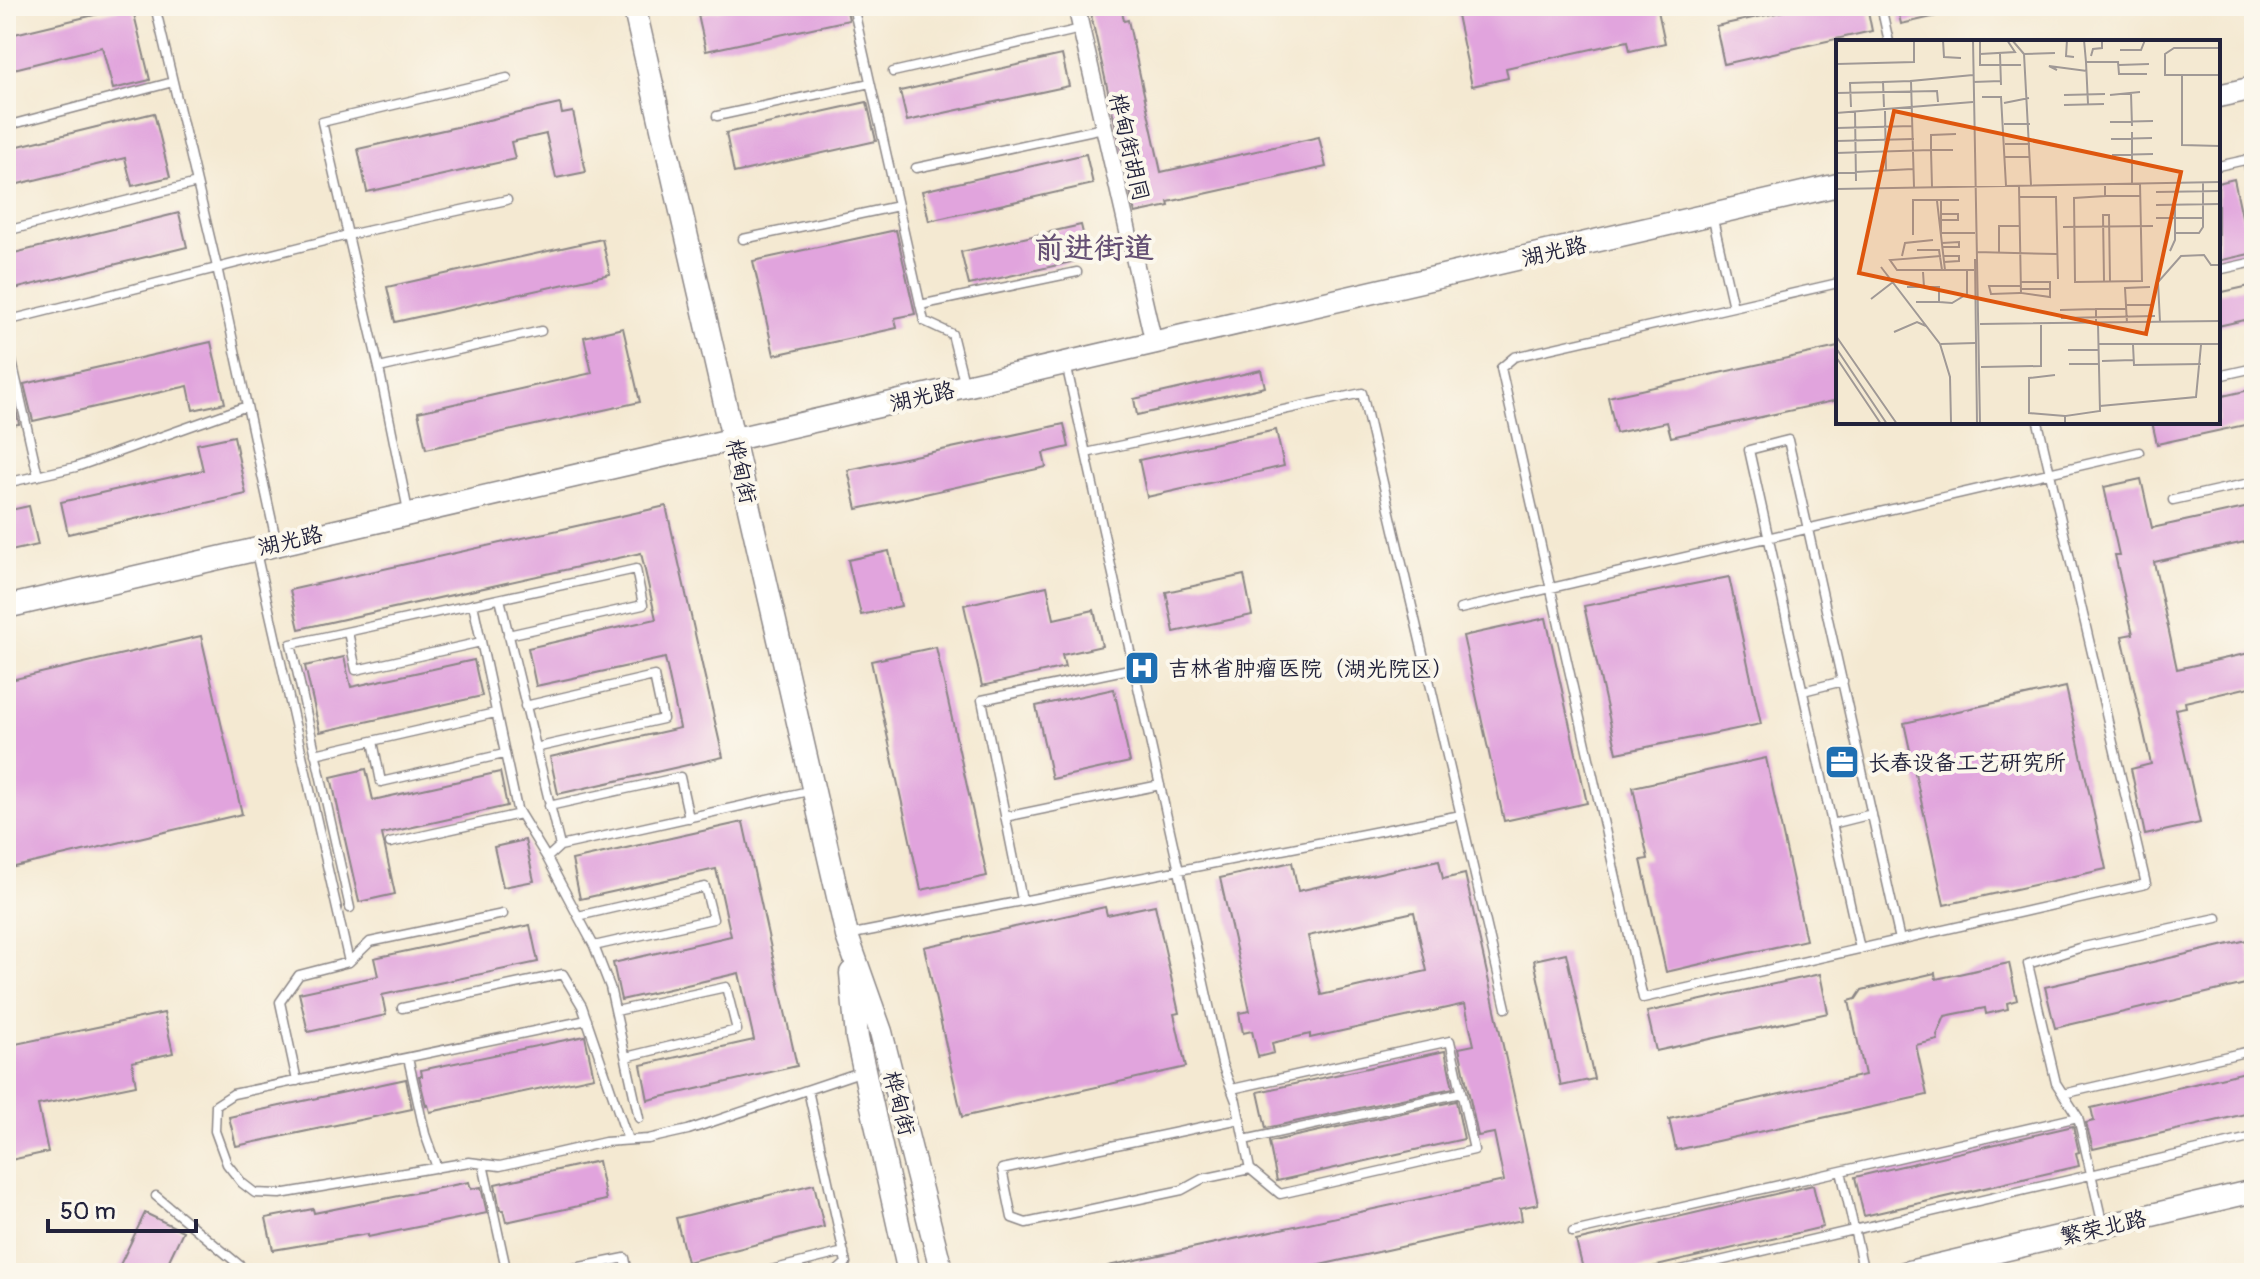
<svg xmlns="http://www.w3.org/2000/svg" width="2260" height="1279" viewBox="0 0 2260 1279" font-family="Pangolin,'LXGW WenKai TC',sans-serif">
<rect width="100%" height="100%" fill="#fbf7ec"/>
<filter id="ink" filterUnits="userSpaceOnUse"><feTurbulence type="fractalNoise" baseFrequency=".0125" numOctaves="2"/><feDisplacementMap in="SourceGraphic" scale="16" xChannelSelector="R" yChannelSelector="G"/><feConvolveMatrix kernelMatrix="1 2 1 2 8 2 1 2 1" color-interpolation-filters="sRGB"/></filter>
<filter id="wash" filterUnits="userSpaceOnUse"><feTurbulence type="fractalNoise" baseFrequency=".006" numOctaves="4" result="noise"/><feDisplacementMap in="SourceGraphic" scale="32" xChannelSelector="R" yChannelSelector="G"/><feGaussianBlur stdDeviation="1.8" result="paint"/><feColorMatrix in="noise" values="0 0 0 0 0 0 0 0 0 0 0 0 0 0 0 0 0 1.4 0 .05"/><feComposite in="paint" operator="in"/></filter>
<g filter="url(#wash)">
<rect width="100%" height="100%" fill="#f4e9d2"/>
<g id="blocks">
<path fill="#e1a4dd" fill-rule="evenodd" d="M132,6L150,80L113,89L102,47L6,71V36Z
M738,6H846L849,20L706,51L698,15Z
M1089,6H1121L1124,21L1128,20L1161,172L1319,137L1326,167L1168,202L1169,206L1135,213Z
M1496,6H1657L1665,43L1630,51L1628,41L1506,68L1508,78L1472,86L1457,15Z
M1808,6H1867L1872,31L1724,64L1716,26Z
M1897,6H1950V13L1901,24Z
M1062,55L1069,86L907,121L900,91Z
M867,102L876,141L734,173L726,133Z
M560,104L562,114L573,112L586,172L556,178L546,134L511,142L515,159L367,192L358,149Z
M154,113L170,177L132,186L125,158L6,187V149Z
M1086,154L1093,184L929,221L922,191Z
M2234,179L2243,221L2247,220L2254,253L2218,261V183Z
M179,213L187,247L6,291V255Z
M1081,225L1089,258L969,285L961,252Z
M896,230L915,314L895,318L897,328L774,355L753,261Z
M602,239L610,274L395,322L387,287Z
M2254,285V318L2218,326V293Z
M623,328L640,402L426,449L418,412L592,373L584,337Z
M211,342L225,403L193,410L188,386L33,421L24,384Z
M1838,347V400L1671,437L1667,422L1616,433L1608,397Z
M1261,370L1265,387L1137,415L1134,399Z
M11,387L19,424L6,426V388Z
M2254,389V423L2157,444L2152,422H2218V397Z
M1064,424L1069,447L1043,453L1046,467L857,509L848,470Z
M1276,430L1284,466L1147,497L1139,460Z
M234,436L246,494L68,534L61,502L203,470L197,444Z
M2141,479L2152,528L2254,506V540L2154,562L2177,669L2254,652V686L2185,702L2186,707L2175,709L2200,823L2145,835L2131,769L2151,764L2122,636L2133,634L2115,555H2119L2104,487Z
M29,506L38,545L6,552V511Z
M666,506L723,757L558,794L550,757L680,728L665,658L536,686L528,648L656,619L641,553L299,629L290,590Z
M889,551L901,606L861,615L848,560Z
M1244,575L1252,615L1174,632L1166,592Z
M1729,577L1761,724L1617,753L1584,606Z
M1047,586L1054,619L1094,610L1102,646L1062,655L1065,667L982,686L964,605Z
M1546,618L1587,803L1504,821L1463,636Z
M201,636L242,814L6,869V681Z
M936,647L987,876L921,890L871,661Z
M344,657L351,687L474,660L482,696L320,732L305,666Z
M2066,687L2106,869L1944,905L1904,723Z
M1114,689L1130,762L1052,779L1036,706Z
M1766,758L1806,940L1666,972L1641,860L1648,859L1633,787Z
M366,769L373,800L500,772L507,806L382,834L395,894L359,902L331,777Z
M743,822L797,1066L648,1100L641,1065L754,1040L739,973L621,1000L613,963L731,936L716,869L580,899L572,860Z
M525,840L534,881L503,887L494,847Z
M1439,860L1443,879L1465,874L1538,1204L1520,1208L1522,1220L1284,1273H1109L1108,1266L1504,1181L1494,1133L1478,1136L1459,1048L1474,1045L1465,1004L1310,1038V1034L1272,1043L1274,1053L1258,1057L1252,1031L1243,1033L1239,1013L1250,1011L1220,878L1292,862L1298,891ZM1414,912L1427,971L1321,995L1308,936Z
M1155,905L1179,1013L1174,1014L1186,1067L962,1117L924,947L1105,907L1107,915Z
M530,925L538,962L382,995L386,1015L308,1032L299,993L378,976L374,958Z
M2247,940L2254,982L2055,1028L2045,987Z
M1566,953L1594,1079L1561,1086L1534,960Z
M2009,963L2017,1000L2007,1003L2008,1009L1986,1014L1985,1008L1945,1016L1937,1035L1938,1040L1916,1045L1927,1095L1676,1150L1669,1119L1865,1075L1849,1001L1856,999L1862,990L1935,973L1936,979Z
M1820,974L1828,1013L1656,1051L1647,1012Z
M164,1013L173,1053L132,1062L136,1085L38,1105L48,1152L6,1161V1046Z
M585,1036L594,1077L430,1112L428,1105L426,1106L419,1076H422L421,1070Z
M1445,1051L1453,1088L1266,1128L1258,1092Z
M2254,1070V1112L2093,1149L2086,1123L2094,1121L2091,1108Z
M406,1079L412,1109L236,1146L229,1117Z
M1456,1101L1464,1139L1277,1181L1269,1142Z
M2073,1126L2079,1152L2076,1153L2079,1166L1864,1216L1855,1177Z
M598,1161L606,1200L506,1222L503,1210H500L495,1184Z
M469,1182L471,1189L481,1187L487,1213L368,1237V1234L273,1250L266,1218L313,1209L314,1213Z
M814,1184L824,1227L687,1262L676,1218Z
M1813,1185L1823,1227L1627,1273H1584L1576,1241Z
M145,1213L183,1231L163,1273H116Z"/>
</g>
</g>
<g filter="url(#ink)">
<use href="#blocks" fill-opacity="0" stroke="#8b8686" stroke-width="2"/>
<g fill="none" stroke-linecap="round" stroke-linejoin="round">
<g stroke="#8b8686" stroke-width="11">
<path id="lane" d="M155,6L217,267L276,540
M853,6L924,321L952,334L964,382
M1881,6L1889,42
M893,72L1081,29
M507,78L322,122L348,235L507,200
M717,116L870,83
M6,126L173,82
M2247,159L2254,190
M2218,166L2254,158
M916,168L1103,128
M1712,215L1733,307L1514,357L1501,368L1643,998L2146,884L2038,422
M6,231L197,183
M743,239L898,206
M2218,270L2254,262
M920,305L1077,272
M1733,307L1838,283
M6,321L348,235L379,368L408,511
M6,335L38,476
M1066,364L1222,1064L1236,1101L1250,1169L1280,1194L1474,1150L1450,1041L1232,1089
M379,368L541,331
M2218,376L2254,368
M1086,453L1362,393L1506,1008
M6,483L76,467L247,406
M2173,500L2254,482
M255,548L349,962
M500,599L560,846L547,858
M473,604L517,809L547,858L594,946L610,987L639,1118
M1460,609L2139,452
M348,632L356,670L481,642
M1803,691L1843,681
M525,706L654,676L663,719L535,748
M373,741L381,782L504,754
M315,754L495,713
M549,806L680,777L689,818
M1005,817L1160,785
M1832,824L1872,814
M390,843L520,814
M560,846L813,790
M1022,900L982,700L1134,668
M350,908L291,644L636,569L643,605L508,635
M578,916L705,887L713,919L594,946
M848,935L1461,815
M1860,949L1749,450L1788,440L1900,940
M402,1008L563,974L582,1006L628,1140
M616,1011L726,987L737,1030L626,1057
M587,1020L233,1094L216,1105L215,1131L227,1164L242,1183L255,1193L280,1194L469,1162L500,1166L605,1142L648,1139L688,1130L863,1071
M408,1058L425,1134L437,1168
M297,1081L280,1002L299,975L349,962L370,942L503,914
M808,1090L846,1263L835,1273
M2063,1094L2254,1050
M1240,1119L1002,1169L1012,1218L1026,1223L1182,1190L1202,1179L1250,1169
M1244,1140L1461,1093
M483,1164L507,1273
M156,1196L249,1273
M2103,1226L2078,1117L2056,1083L2028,964L2079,948L2217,918
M1573,1232L1841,1171
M550,1273L625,1258L628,1273
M759,1273L844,1252
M1668,1273L2254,1137
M1864,1273L1841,1171L2078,1117"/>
</g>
<g stroke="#8b8686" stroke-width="19">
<path id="street" d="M1076,6L1154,344"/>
</g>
<g stroke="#8b8686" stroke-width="25">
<path id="secondary" d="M634,6L847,936L881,1032L942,1273
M2218,96L2254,88
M6,607C616,462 1228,327 1838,185
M851,973L857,1038L909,1273
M1905,1273L2254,1191"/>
</g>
<use href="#lane" stroke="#fff" stroke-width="8"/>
<use href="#street" stroke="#fff" stroke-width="16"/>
<use href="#secondary" stroke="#fff" stroke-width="22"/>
</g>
</g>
<defs>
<g id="hospital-square" transform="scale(1.8)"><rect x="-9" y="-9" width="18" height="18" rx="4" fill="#1f6fb2" stroke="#fbf7ec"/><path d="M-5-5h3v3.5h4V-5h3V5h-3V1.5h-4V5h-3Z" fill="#fff"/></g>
<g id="office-square" transform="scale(1.8)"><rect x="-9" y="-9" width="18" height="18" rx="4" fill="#1f6fb2" stroke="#fbf7ec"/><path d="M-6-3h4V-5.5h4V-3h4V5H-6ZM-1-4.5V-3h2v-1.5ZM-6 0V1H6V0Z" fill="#fff"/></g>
</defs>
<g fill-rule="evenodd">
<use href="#hospital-square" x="1142" y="668"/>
<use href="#office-square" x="1842" y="762"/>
</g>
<g text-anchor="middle" stroke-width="8" stroke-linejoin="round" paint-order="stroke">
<g font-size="22" fill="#22223b" stroke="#fbf7ec">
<text transform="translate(1130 147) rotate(77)" y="8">桦甸街胡同</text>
<text transform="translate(1554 251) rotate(-13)" y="8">湖光路</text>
<text transform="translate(922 396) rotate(-13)" y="8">湖光路</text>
<text transform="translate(742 471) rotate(77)" y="8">桦甸街</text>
<text transform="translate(290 540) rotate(-13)" y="8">湖光路</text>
<text transform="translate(900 1103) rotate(75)" y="8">桦甸街</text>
<text transform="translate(2103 1227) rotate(-13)" y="8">繁荣北路</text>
</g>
<g font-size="22" fill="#22223b" stroke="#fbf7ec" text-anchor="start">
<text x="1168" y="676">吉林省肿瘤医院（湖光院区）</text>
<text x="1868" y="770">长春设备工艺研究所</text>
</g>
<g font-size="30" font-weight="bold" fill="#655074" stroke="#fbf7ec">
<text x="1094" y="258">前进街道</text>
</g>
</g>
<g transform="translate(1836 40)">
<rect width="384" height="384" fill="#f4e9d2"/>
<path fill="none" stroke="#a09996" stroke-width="2" d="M107,0L108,17L125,18M137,0L144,384M144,0V25H185M176,0L188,14L195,145M231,0L230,16L238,17M248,0L250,22H282L283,34H311M384,8H338L329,14V35H384M284,10H305L309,0M144,14L179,12L171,0M164,14L165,45M188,14L219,13M255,16L257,9L266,8V0M0,19L1,24L78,22V0M250,22L252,64M283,25L313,24M221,30L213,26L251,31M346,35V105L384,106M137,42L165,41M0,53L101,51L102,62M295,53L296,86M228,55L269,54M274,55L304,52M146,57H165L170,146M168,63L193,58M228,65L268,64M15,67L14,43L47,42M48,67L47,42L75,41M49,71L50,132M19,72L20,141M0,73L137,62M274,82L317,81M168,84H194M0,88L77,86M296,92V144M275,99L316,98M0,101L78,99M169,104H194M117,110H95V95L120,94M0,113L95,110L96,147M276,115L317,114M169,117H194M0,133L77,129M269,144V156L238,158L239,242L306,241L304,143M183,146L185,253L214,257V242H185M78,147L75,41L137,35M0,149L384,142M320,152L384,151M269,156H304M183,157H220L222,239M105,160V194M101,161L109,230M320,165L384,164M105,174H122V180H105M320,178H366M227,187L317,186M106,193H139M339,193H363L367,187V142M77,195V160H123M106,203L123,202V207H107M81,210H103L106,230M334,211L339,200V152M140,212L221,214M163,212V186H183M66,216L69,203L97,200M105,216L54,220L61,230H138M108,216H123V221L108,222M139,219L141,384M45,227L104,304L114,337L115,382M268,241L267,175H273L274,241M71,247H88L87,232M185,249H214M184,253L155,254L153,246H185M35,259L57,242M80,262H103V247H88M103,262L116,263L131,254V231M290,265H318M224,270L260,269M225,278L319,276M324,282L322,242L345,216L368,215L375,225H384M291,283L289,248L314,247M144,284L384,281M260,284V269H291M58,292L81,282L90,286M0,296L61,384M105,304L139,303M263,304H384M297,305L298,325L365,324M0,308L51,384M232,310H263M0,317L45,384M266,321L297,320M233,324H263M145,327L205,326V285M219,335L193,338V373L229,376M264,366L360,357L365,305M229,384V376L264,371L262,284"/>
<path fill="#de560e" fill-opacity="0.15" stroke="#de560e" stroke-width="4" d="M58,71L345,132L310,294L23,233Z"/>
<rect width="384" height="384" fill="none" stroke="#22223b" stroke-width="4"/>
</g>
<rect width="2260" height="1279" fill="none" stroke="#fbf7ec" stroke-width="32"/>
<path d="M48 1219v12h148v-12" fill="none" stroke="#22223b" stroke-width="4"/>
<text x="60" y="1219" font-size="24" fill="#22223b" stroke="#fbf7ec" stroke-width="6" paint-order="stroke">50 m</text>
</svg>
